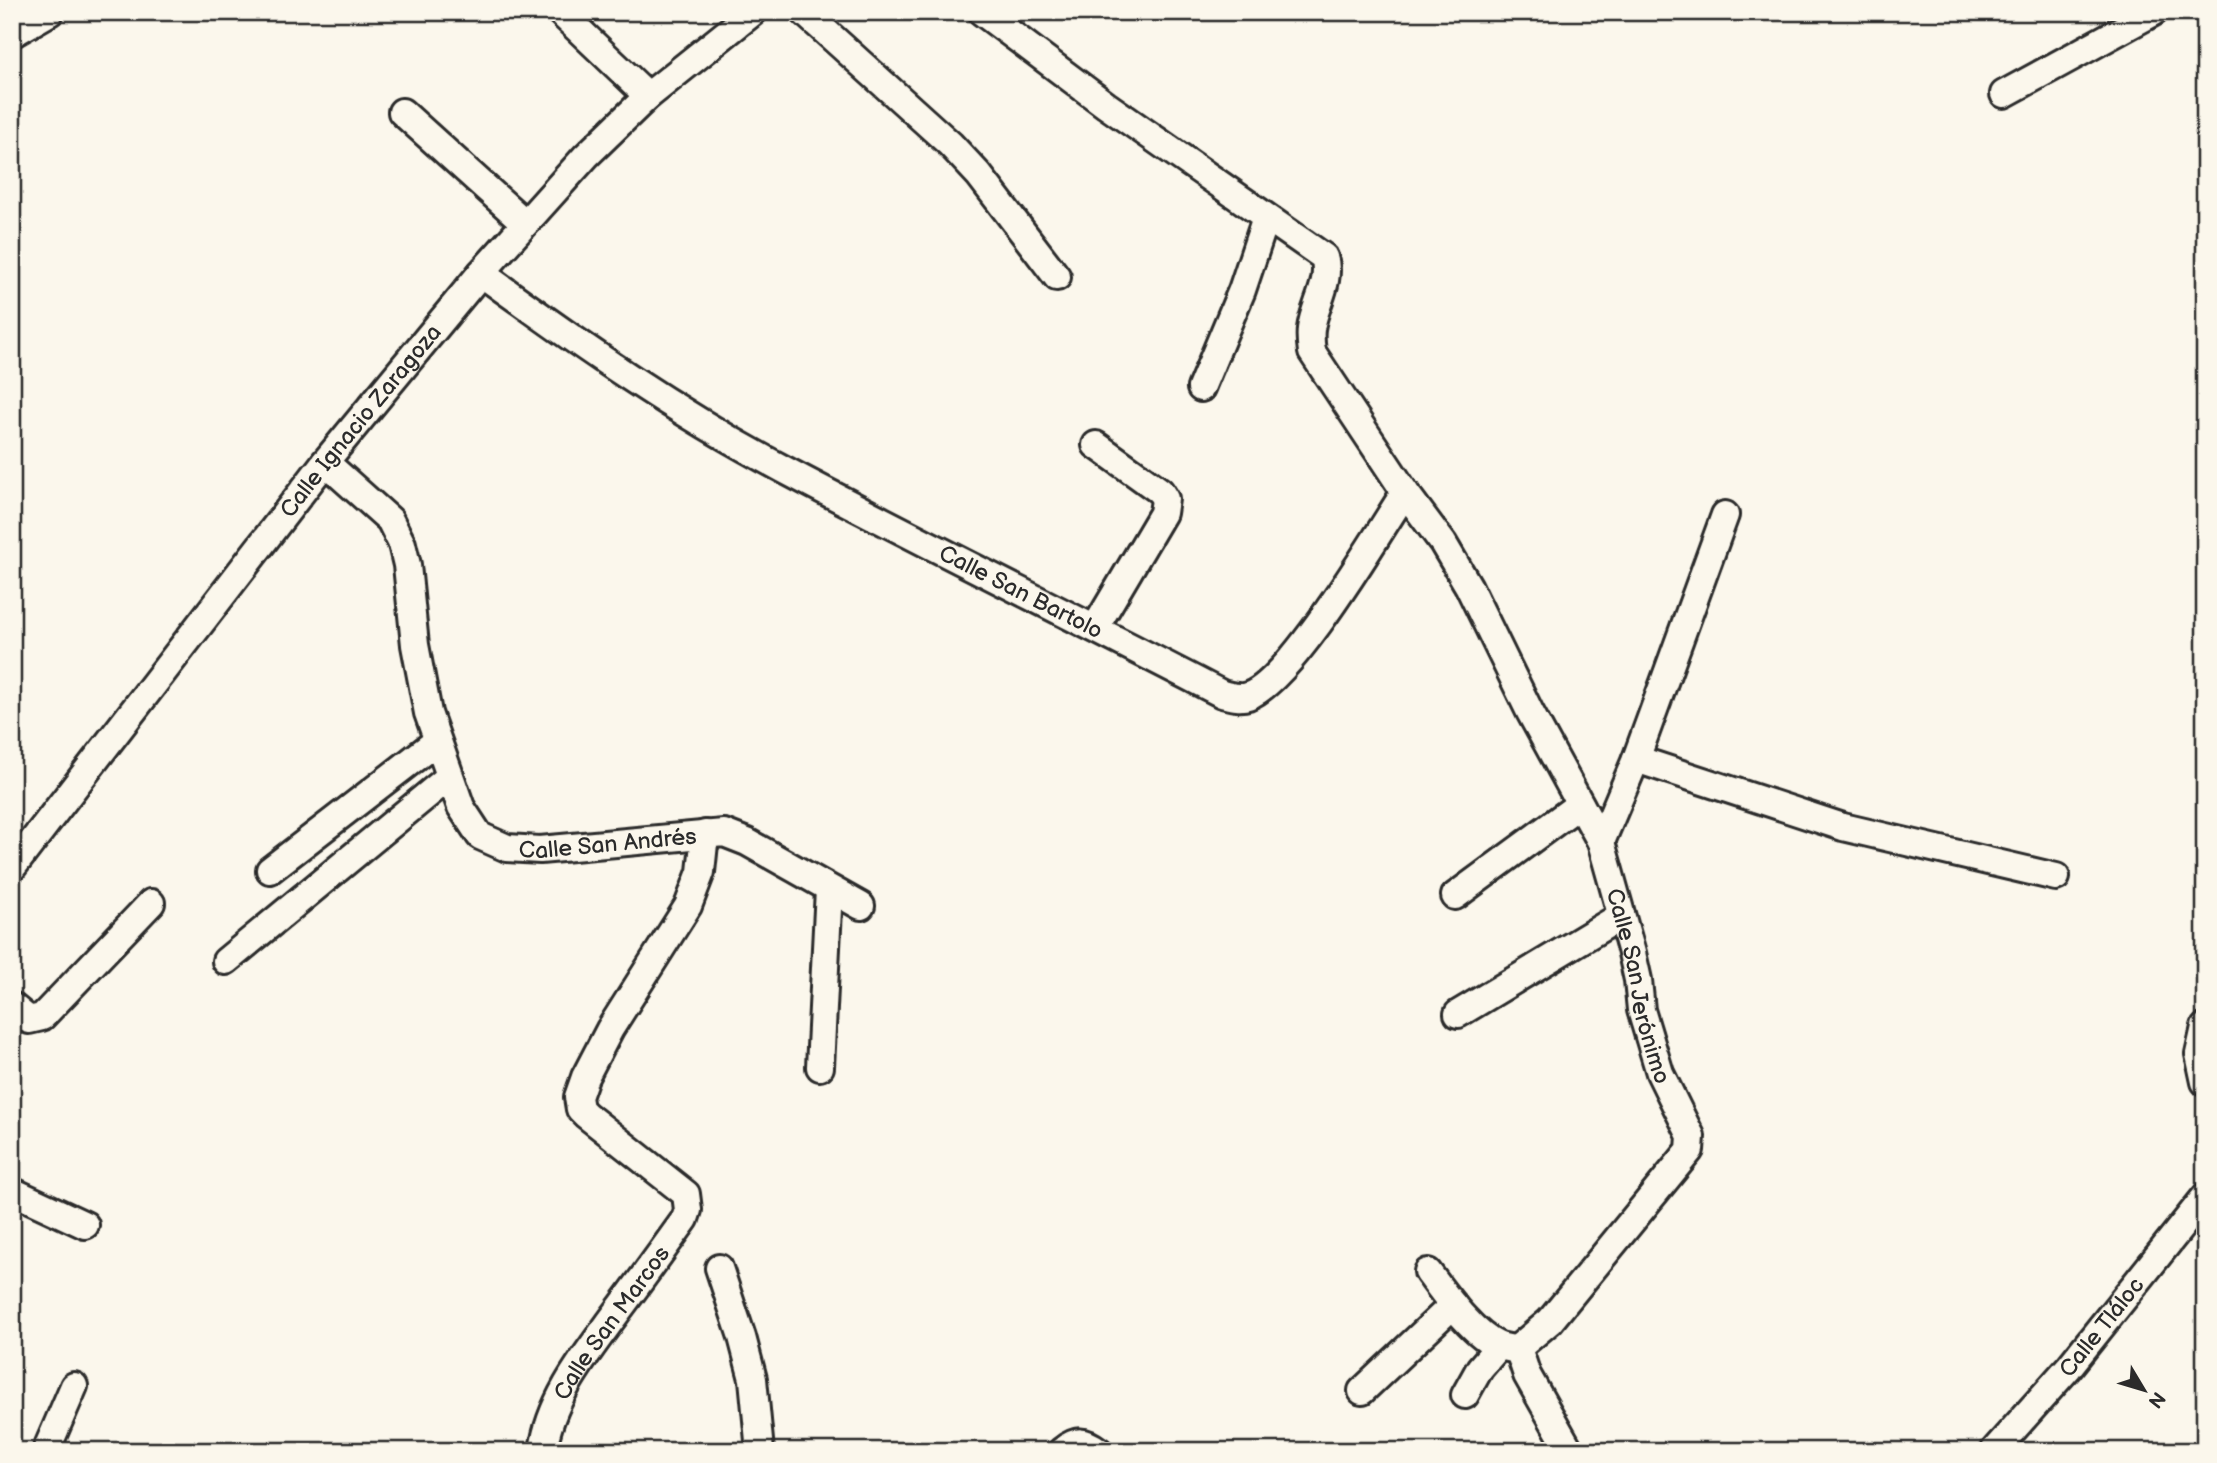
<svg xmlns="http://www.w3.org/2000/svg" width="2217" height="1463" viewBox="0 0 2217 1463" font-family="'Balsamiq Sans',sans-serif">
<rect width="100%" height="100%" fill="#fbf7ec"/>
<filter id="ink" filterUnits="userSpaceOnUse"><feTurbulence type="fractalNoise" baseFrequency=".0143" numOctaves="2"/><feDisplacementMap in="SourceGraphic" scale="14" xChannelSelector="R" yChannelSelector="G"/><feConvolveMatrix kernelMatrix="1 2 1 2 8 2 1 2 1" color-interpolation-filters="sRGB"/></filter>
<g filter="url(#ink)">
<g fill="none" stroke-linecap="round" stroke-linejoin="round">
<g stroke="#2b2b2b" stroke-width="32">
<g id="minor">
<path d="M560,12L648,96"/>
<path d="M804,12L950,144L979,175L1057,277"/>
<path id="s1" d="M982,12L1106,105L1324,257C1332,281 1314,305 1311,329C1310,337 1311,345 1312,352L1405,492L1443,543L1469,587L1530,712L1601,842L1632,953L1638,980L1641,1010L1660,1073L1691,1136L1690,1150L1550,1321L1518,1348"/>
<path d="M12,34L50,12"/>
<path d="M2004,94L2154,12"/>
<path d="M402,112L525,223"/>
<path id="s2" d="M481,273C578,344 677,413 783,469C928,546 1076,618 1222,694C1231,696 1239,699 1248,696C1291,681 1377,535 1405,492"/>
<path d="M1201,388L1242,290L1266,218"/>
<path id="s3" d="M325,462L390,520L402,544L407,565L415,645L428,713L461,807L480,836L507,848L540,850L724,833L747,842L861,906"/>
<path d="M1095,628L1163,513L1165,499L1160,491L1096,445"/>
<path d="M1636,759L1843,827L2056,877"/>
<path d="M1601,842L1636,759L1725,515"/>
<path id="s4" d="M12,868L325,462L481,273L586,156L648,96L753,12"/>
<path d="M270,870L437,741"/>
<path d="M1455,896L1580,804"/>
<path d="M226,961L449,777"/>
<path d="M12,1006L29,1020L42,1017L151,903"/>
<path d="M1458,1014L1621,916"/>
<path d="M2205,1027L2199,1054L2205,1082"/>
<path d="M820,1067L829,889"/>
<path d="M12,1191L85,1225"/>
<path d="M719,1268L742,1337L753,1379L760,1451"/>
<path d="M1428,1272C1446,1296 1472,1334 1499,1346"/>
<path d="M1518,1348L1527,1375L1570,1451"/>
<path d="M1362,1391L1453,1305"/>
<path d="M1465,1395L1480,1368L1499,1346L1513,1349"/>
<path d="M46,1451L74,1386"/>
<path id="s5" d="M543,1451C550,1399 585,1356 615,1315C639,1283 662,1251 685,1219L688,1210L686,1194L586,1115L580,1109L578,1097L585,1077L610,1029L688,906L701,872L705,834"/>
<path d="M1062,1451C1076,1439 1085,1440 1099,1451"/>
<path id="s6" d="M1994,1451L2069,1367L2205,1197"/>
</g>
</g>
<use href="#minor" stroke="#fbf7ec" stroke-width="26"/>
</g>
</g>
<g text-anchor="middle" stroke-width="5" stroke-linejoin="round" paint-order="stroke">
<g font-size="23" fill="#2b2b2b" stroke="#fbf7ec">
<text dy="8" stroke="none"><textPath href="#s4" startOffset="567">Calle Ignacio Zaragoza</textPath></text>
<text dy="8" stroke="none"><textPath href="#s2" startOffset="628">Calle San Bartolo</textPath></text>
<text dy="8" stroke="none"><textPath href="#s3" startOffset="550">Calle San Andrés</textPath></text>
<text dy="8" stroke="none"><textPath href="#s1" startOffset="1237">Calle San Jerónimo</textPath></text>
<text dy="8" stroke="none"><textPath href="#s5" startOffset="147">Calle San Marcos</textPath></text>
<text dy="8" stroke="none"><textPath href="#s6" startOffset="164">Calle Tláloc</textPath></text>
</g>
</g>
<rect width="2217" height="1463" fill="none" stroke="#fbf7ec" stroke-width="42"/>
<rect x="21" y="21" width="2175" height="1421" fill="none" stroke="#2b2b2b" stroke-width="2.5" filter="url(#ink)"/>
<g transform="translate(2144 1390) rotate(128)" stroke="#fbf7ec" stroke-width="5" paint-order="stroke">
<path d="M0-5L12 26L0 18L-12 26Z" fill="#2b2b2b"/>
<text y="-10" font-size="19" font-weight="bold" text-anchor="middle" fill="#2b2b2b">N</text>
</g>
</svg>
